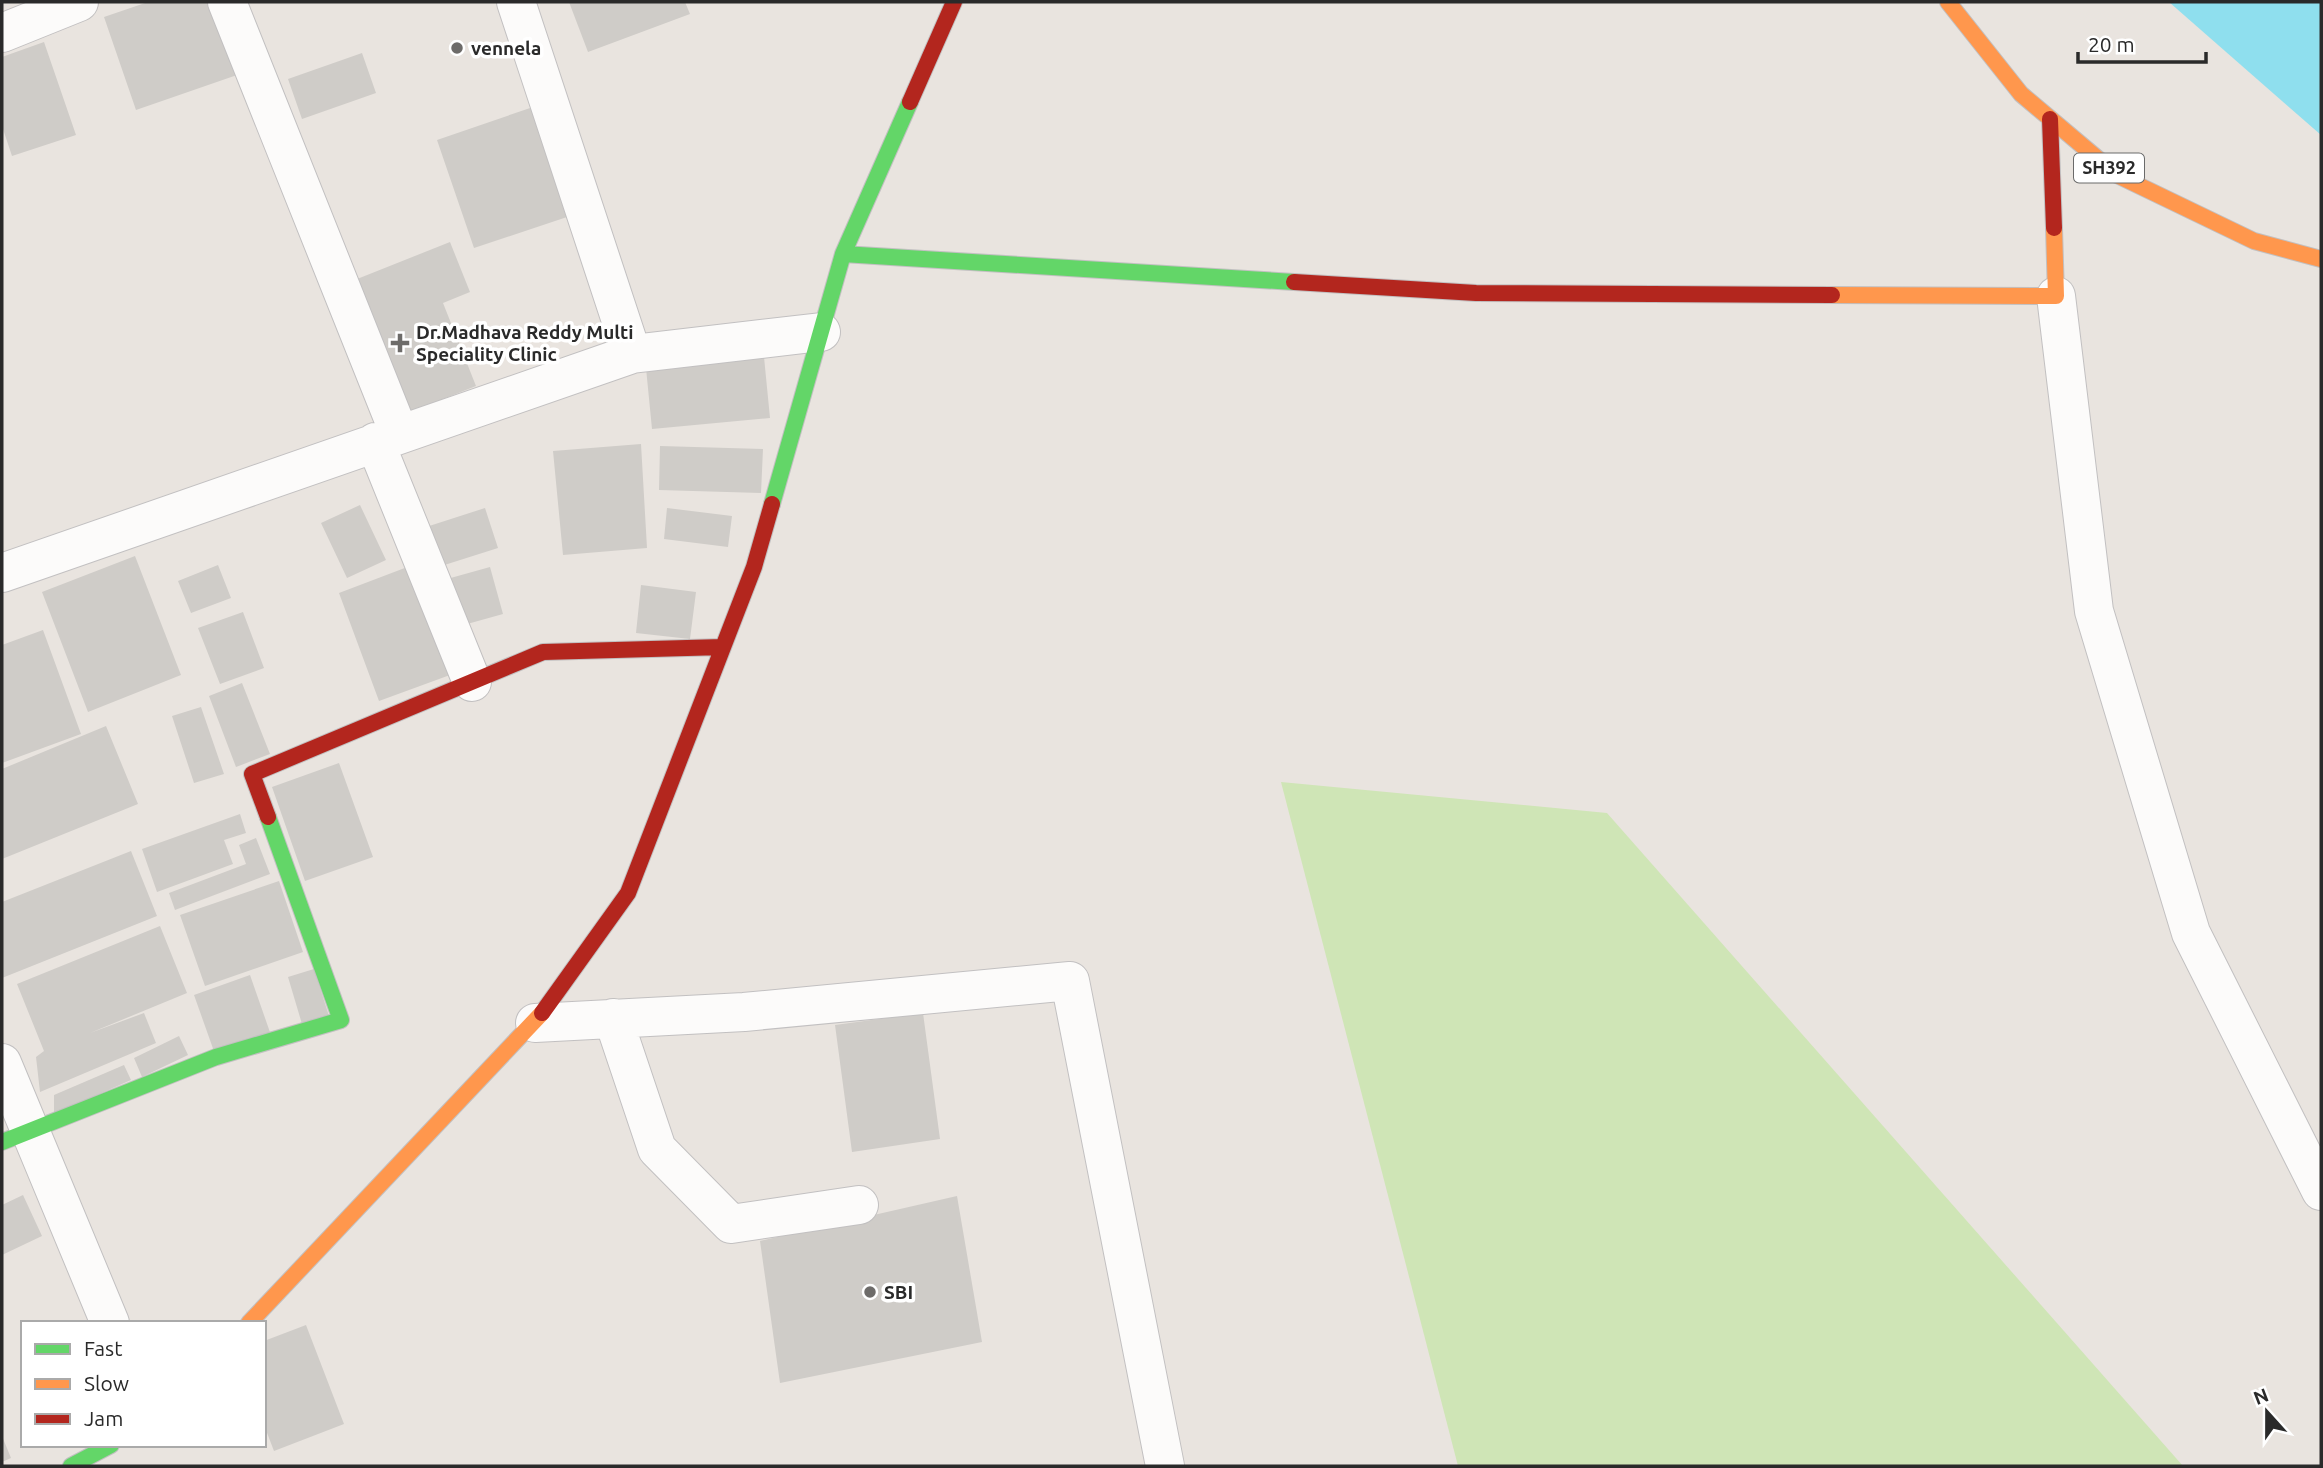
<svg xmlns="http://www.w3.org/2000/svg" width="2323" height="1468" viewBox="0 0 2323 1468" font-family="Ubuntu,sans-serif">
<rect width="100%" height="100%" fill="#e9e4df"/>
<path fill="#cfe5b6" d="M1281,782L1607,813L2183,1466H1458Z"/>
<path fill="#8fdfee" d="M2169,2H2321V135Z"/>
<path fill="#cfccc8" d="M148,2H211L237,75L136,110L104,17Z
M569,2H685L690,14L588,52Z
M44,42L76,135L12,156L2,126V57Z
M362,53L376,93L302,119L288,79Z
M536,106L573,215L474,248L437,140Z
M450,242L470,292L443,303L476,386L385,422L332,289Z
M764,357L770,418L652,429L646,368Z
M641,444L647,548L563,555L553,451Z
M660,446L763,449L761,493L659,490Z
M360,505L386,560L347,578L321,523Z
M485,508L498,548L435,568L423,528Z
M667,508L732,516L728,547L664,539Z
M135,556L181,675L88,712L42,592Z
M218,565L231,598L191,613L178,581Z
M410,566L450,675L379,701L339,593Z
M490,567L503,614L460,626L447,579Z
M641,585L696,592L690,639L636,633Z
M243,612L264,668L220,684L198,628Z
M43,630L81,734L2,763V645Z
M242,683L270,754L236,767L209,696Z
M201,707L224,774L194,783L172,716Z
M106,726L138,804L2,859V769Z
M339,763L373,857L305,881L272,787Z
M240,814L246,833L224,840L233,864L157,892L142,849Z
M256,838L270,874L175,910L169,893L246,864L239,845Z
M131,851L157,916L2,978V902Z
M279,881L303,952L205,986L180,915Z
M160,926L187,993L90,1033L144,1013L156,1043L40,1092L36,1057L44,1051L17,984Z
M314,969L329,1016L302,1024L288,977Z
M250,975L272,1038L216,1057L194,995Z
M923,1013L940,1139L852,1152L835,1025Z
M179,1036L188,1055L142,1077L134,1058Z
M124,1065L131,1080L54,1114V1095Z
M23,1195L42,1236L2,1255V1205Z
M957,1196L982,1342L780,1383L760,1241Z
M306,1325L344,1424L274,1451L264,1425V1341Z
M2,1436L11,1458L2,1462Z"/>
<g fill="none" stroke-linecap="round" stroke-linejoin="round">
<g stroke="#c2c0c1" stroke-width="40">
<path id="street" d="M227,2L399,433
M516,2L632,354
M2,33L79,2
M2056,296L2094,611L2191,933L2321,1191
M375,442L472,682
M2,573L632,354L821,332
M613,1018L657,1149L731,1224L859,1205
M535,1023L744,1012L1070,981L1165,1466
M2,1063L110,1323"/>
</g>
<g stroke="#c2c0c1" stroke-width="18">
<path id="fast" d="M843,254L1294,282
M772,504L843,254L910,102
M2,1142L216,1057L341,1020L268,817
M71,1466L111,1445"/>
</g>
<g stroke="#c2c0c1" stroke-width="18">
<path id="slow" d="M1948,2L2021,94L2117,175L2254,241L2321,259
M1832,295L2056,296L2054,228
M249,1323L542,1013"/>
</g>
<g stroke="#c2c0c1" stroke-width="18">
<path id="jam" d="M910,102L954,2
M2050,119L2054,228
M1294,282L1476,293L1832,295
M268,817L252,774L543,652L723,647
M542,1013L628,893L754,567L772,504"/>
</g>
<use href="#street" stroke="#fcfbfa" stroke-width="38"/>
<use href="#fast" stroke="#63d668" stroke-width="16"/>
<use href="#slow" stroke="#ff974d" stroke-width="16"/>
<use href="#jam" stroke="#b3261e" stroke-width="16"/>
</g>
<g fill="#6d6b69" stroke="#fff" stroke-width="2.5">
<circle cx="457" cy="48" r="7"/>
<path d="M396.5 332.5h7v7h7v7h-7v7h-7v-7h-7v-7h7z"/>
<circle cx="870" cy="1292" r="7"/>
</g>
<g text-anchor="middle" stroke-width="7" stroke-linejoin="round" paint-order="stroke">
<rect fill="#fff" stroke="#6a6a6a" stroke-width="2" x="2074" y="153.5" width="70" height="29" rx="5"/>
<g font-size="18" font-weight="bold" fill="#2a2a2a">
<text x="2109" y="174">SH392</text>
</g>
<g font-size="19" font-weight="bold" fill="#2a2a2a" stroke="#fff" text-anchor="start">
<text x="471" y="55">vennela</text>
<text x="416" y="339">Dr.Madhava Reddy Multi<tspan x="416" dy="22">Speciality Clinic</tspan></text>
<text x="884" y="1299">SBI</text>
</g>
</g>
<rect width="2323" height="1468" fill="none" stroke="#2a2a2a" stroke-width="7"/>
<rect x="21" y="1321" width="245" height="126" fill="#ffffff" stroke="#aaaaaa" stroke-width="2"/>
<rect x="35" y="1344" width="35" height="10" fill="#63d668" stroke="#aaaaaa" stroke-width="2"/>
<text x="84" y="1356" font-size="21" fill="#2a2a2a">Fast</text>
<rect x="35" y="1379" width="35" height="10" fill="#ff974d" stroke="#aaaaaa" stroke-width="2"/>
<text x="84" y="1391" font-size="21" fill="#2a2a2a">Slow</text>
<rect x="35" y="1414" width="35" height="10" fill="#b3261e" stroke="#aaaaaa" stroke-width="2"/>
<text x="84" y="1426" font-size="21" fill="#2a2a2a">Jam</text>
<g transform="translate(2267 1412) rotate(339)" stroke="#ffffff" stroke-width="5" paint-order="stroke">
<path d="M0-5L12 26L0 18L-12 26Z" fill="#2a2a2a"/>
<text y="-10" font-size="19" font-weight="bold" text-anchor="middle" fill="#2a2a2a">N</text>
</g>
<path d="M2078 52v10h128v-10" fill="none" stroke="#2a2a2a" stroke-width="3.5"/>
<text x="2088" y="52" font-size="21" fill="#2a2a2a" stroke="#ffffff" stroke-width="5" paint-order="stroke">20 m</text>
</svg>
